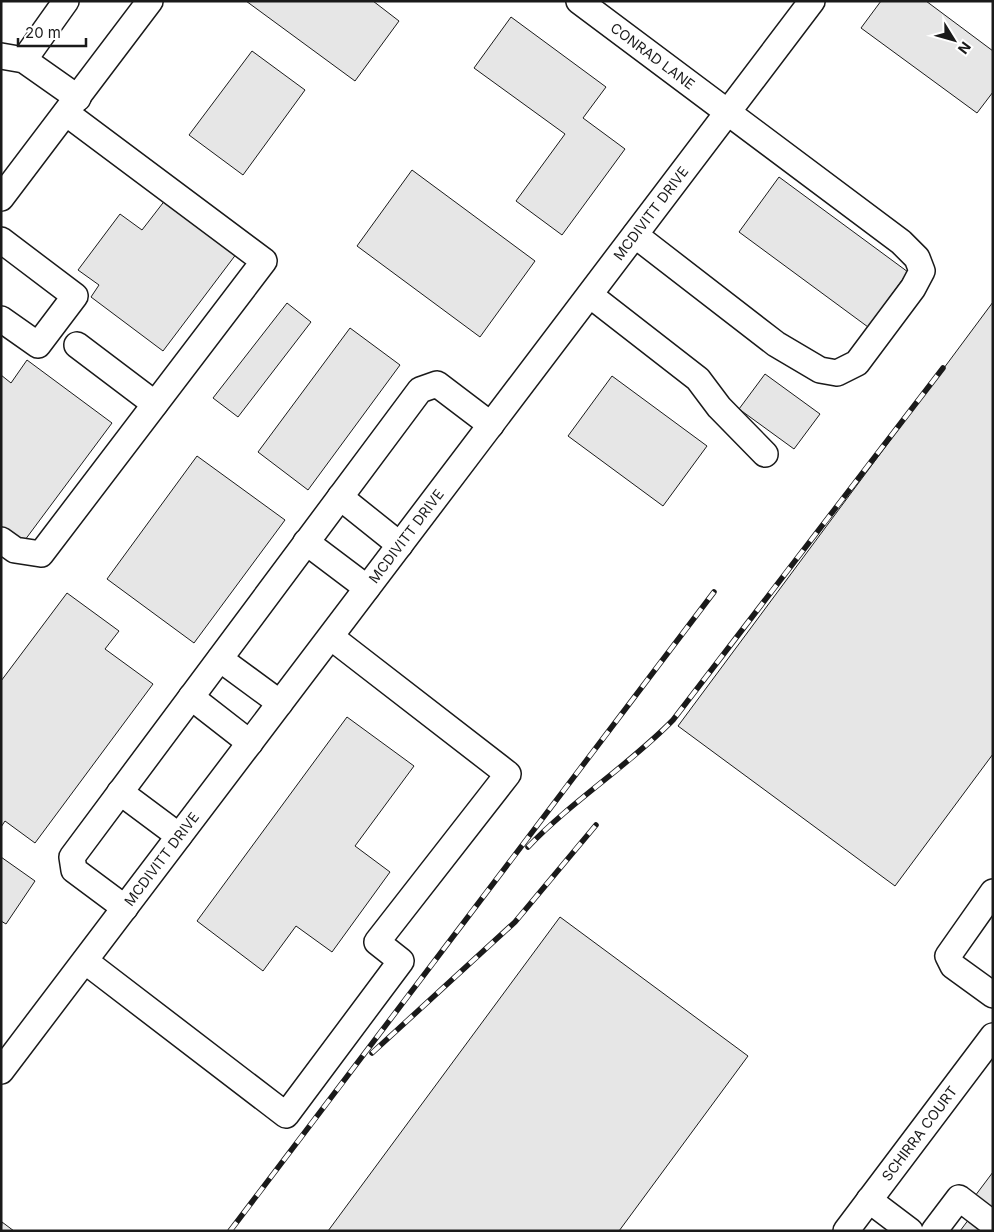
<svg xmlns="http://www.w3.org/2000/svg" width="994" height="1232" viewBox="0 0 994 1232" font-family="Inter,sans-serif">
<rect width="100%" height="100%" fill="#fff"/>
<path fill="#e6e6e6" stroke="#1a1a1a" d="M246,1H373L399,21L355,81Z
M881,1H926L993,51V92L977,113L861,28Z
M511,17L606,87L583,118L625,149L562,235L516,201L565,134L474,68Z
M252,51L305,90L243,175L189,135Z
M412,170L535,261L480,337L357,246Z
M779,177L908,272L868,327L739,232Z
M166,199L237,253L163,351L91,297L99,285L78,270L120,214L142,230Z
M993,302V754L895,886L678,726Z
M287,303L311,322L238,417L213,398Z
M350,328L400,365L308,490L258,452Z
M27,360L112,423L22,544L1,528V375L11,383Z
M765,374L820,414L794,449L739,409Z
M612,376L707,446L663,506L568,436Z
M197,456L285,520L194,643L107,579Z
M67,593L119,631L105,649L153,684L35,843L5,821L1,827V681Z
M347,717L414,766L355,846L390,872L332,952L296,926L263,971L197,921Z
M1,857L35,881L6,924L1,921Z
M560,917L748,1056L619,1231H328Z
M993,1172V1209L975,1196Z
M969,1219L985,1231H960Z
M2,1222L14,1231H1Z"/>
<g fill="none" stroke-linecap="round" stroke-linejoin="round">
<g stroke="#1a1a1a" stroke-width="28">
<g id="minor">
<path id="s1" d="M579,1L901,242L917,258L922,271L913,288L857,363L837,373L820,370L776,344L635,235"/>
<path d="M1,56L24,60L78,98"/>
<path d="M24,60L66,1"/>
<path d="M1,198L150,1"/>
<path d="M1,240L75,296L38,345L1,319"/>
<path d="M590,295L698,379L719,407L765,454"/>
<path d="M77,345L155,404"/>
<path d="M340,497L400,545"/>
<path d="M1,540L15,550L41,554L264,261L66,113"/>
<path d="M306,542L367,588"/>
<path d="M220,659L280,703"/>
<path d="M191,697L250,743"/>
<path d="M120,792L179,836"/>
<path d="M993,892L948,956L953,966L993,995"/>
<path d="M125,908L74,870L72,857L420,390L437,384L491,425"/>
<path d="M85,961L286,1115L401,961L377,942L508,774L331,637"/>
<path id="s2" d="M1,1071L812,1"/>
<path d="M869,1200L910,1231"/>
<path id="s3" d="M846,1231L993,1036"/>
<path d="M934,1231L959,1198L993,1224"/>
</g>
</g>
<use href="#minor" stroke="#fff" stroke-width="25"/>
<g stroke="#1a1a1a" stroke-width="5.5">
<path id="rail" d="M528,847C573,800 628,766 673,720L943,368
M372,1053L515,922L596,825
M230,1231L714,592"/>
</g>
<use href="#rail" stroke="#fff" stroke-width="4" stroke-dasharray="11" stroke-linecap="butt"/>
</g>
<g text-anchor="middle" stroke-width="4" stroke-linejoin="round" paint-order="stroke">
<g font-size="14" fill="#1a1a1a" stroke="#fff">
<text dy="5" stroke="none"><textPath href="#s1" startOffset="92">CONRAD LANE</textPath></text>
<text dy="5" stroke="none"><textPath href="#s2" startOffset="1076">MCDIVITT DRIVE</textPath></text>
<text dy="5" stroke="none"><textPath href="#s2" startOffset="671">MCDIVITT DRIVE</textPath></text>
<text dy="5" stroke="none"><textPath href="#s2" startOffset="266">MCDIVITT DRIVE</textPath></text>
<text dy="5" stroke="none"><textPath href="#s3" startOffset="122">SCHIRRA COURT</textPath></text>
</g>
</g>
<rect width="994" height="1232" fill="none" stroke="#1a1a1a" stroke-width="5"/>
<g transform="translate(954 40) rotate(127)" stroke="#ffffff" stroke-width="4" paint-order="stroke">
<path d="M0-4L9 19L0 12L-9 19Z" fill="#1a1a1a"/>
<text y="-8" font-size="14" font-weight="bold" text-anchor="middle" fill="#1a1a1a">N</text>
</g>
<path d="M18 38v8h68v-8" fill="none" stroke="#1a1a1a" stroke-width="2.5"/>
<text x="25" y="38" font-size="15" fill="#1a1a1a" stroke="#ffffff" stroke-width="4" paint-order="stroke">20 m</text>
</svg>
